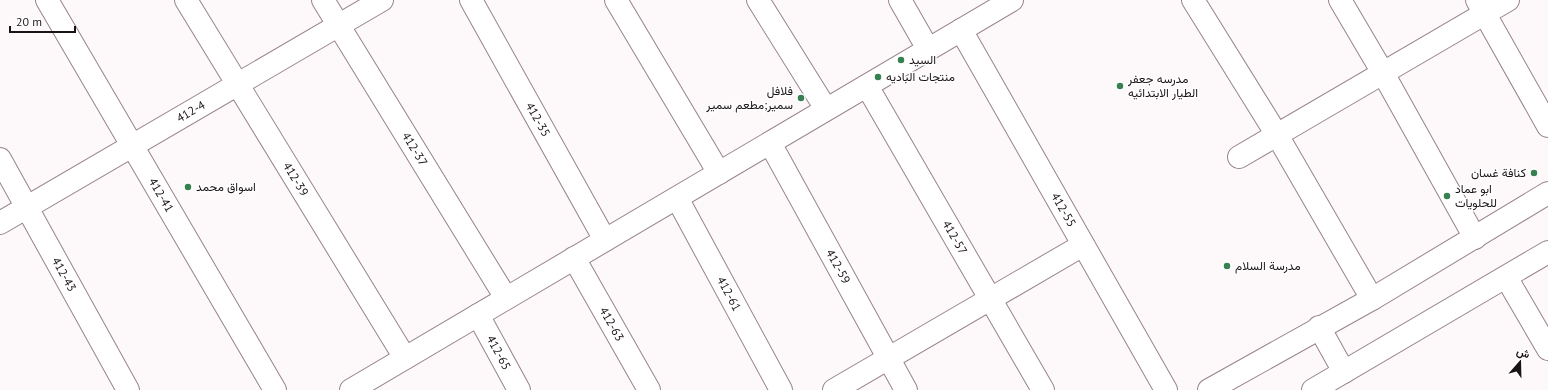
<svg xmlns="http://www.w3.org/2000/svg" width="1548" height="390" viewBox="0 0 1548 390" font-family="'PT Sans',Vazirmatn,sans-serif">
<rect width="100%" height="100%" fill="#fdf8fa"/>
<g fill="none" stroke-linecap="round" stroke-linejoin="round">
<g stroke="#97838c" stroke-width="24">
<g id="minor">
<path id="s1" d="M47,0L275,390"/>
<path id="s2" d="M186,0L405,358"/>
<path id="s3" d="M323,0L506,298"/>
<path id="s4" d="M471,0L605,240"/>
<path d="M616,0L719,173"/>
<path d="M758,0L826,109"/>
<path d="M900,0L928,49"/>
<path d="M1193,0L1277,135L1372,299"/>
<path d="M1340,0L1383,73L1475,238"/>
<path d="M1477,0L1548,126"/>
<path id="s5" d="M961,30L1166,390"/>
<path id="s6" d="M867,86L1043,390"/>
<path id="s7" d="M770,143L906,390"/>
<path d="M1239,157L1508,0"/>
<path id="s8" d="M0,159L128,390"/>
<path id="s9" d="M677,198L781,390"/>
<path id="s10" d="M0,223L382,0"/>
<path id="s11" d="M574,258L649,390"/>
<path d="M1506,277L1548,349"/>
<path id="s12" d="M478,315L519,390"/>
<path d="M1319,327L1344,372"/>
<path d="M351,390L1012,0"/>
<path d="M834,390L1083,245"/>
<path d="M1209,390L1372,299L1548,193"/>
<path d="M1313,390L1548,252"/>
</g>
</g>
<use href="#minor" stroke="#fff" stroke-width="22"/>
</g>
<g fill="#35814f" stroke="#fff" stroke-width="1.5">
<circle cx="901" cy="60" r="4"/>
<circle cx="878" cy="77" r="4"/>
<circle cx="1120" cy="86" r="4"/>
<circle cx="801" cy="98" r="4"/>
<circle cx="1534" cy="173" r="4"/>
<circle cx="188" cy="187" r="4"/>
<circle cx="1447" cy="196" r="4"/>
<circle cx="1227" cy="266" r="4"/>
</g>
<g text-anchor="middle" stroke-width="3" stroke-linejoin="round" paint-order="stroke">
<g font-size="12" fill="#1b1417" stroke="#fff" text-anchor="start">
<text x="909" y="64">السيد</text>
<text x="886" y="81">منتجات الباديه</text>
<text x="1128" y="83">مدرسه جعفر<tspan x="1128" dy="14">الطيار الابتدائيه</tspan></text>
<text x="793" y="95" text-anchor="end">فلافل<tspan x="793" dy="14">سمير;مطعم سمير</tspan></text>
<text x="1526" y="177" text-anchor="end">كنافة غسان</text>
<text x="196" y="191">اسواق محمد</text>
<text x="1455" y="193">ابو عماد<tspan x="1455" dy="14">للحلويات</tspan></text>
<text x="1235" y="270">مدرسة السلام</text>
</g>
<g font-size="12" fill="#1b1417" stroke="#fff">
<text dy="4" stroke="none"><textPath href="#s10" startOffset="221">412-4</textPath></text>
<text dy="4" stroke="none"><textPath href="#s4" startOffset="137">412-35</textPath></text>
<text dy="4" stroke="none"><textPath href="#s3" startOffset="175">412-37</textPath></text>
<text dy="4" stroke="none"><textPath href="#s2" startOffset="210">412-39</textPath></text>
<text dy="4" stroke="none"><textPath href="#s1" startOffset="226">412-41</textPath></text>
<text dy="4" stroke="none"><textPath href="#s5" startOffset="207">412-55</textPath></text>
<text dy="4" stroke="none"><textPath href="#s6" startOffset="175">412-57</textPath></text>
<text dy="4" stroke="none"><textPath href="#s7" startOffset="141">412-59</textPath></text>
<text dy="4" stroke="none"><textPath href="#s8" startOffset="132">412-43</textPath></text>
<text dy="4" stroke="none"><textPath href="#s9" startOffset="109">412-61</textPath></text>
<text dy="4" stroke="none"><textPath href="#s11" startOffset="76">412-63</textPath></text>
<text dy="4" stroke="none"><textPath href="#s12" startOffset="43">412-65</textPath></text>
</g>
</g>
<g transform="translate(1520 362) rotate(20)" stroke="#ffffff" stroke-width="3" paint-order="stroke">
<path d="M0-3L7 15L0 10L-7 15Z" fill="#1b1417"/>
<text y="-6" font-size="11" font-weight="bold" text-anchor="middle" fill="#1b1417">ش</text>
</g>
<path d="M10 26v6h65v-6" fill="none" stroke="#1b1417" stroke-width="2"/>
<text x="16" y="26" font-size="12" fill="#1b1417" stroke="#ffffff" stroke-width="3" paint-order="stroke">20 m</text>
</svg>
